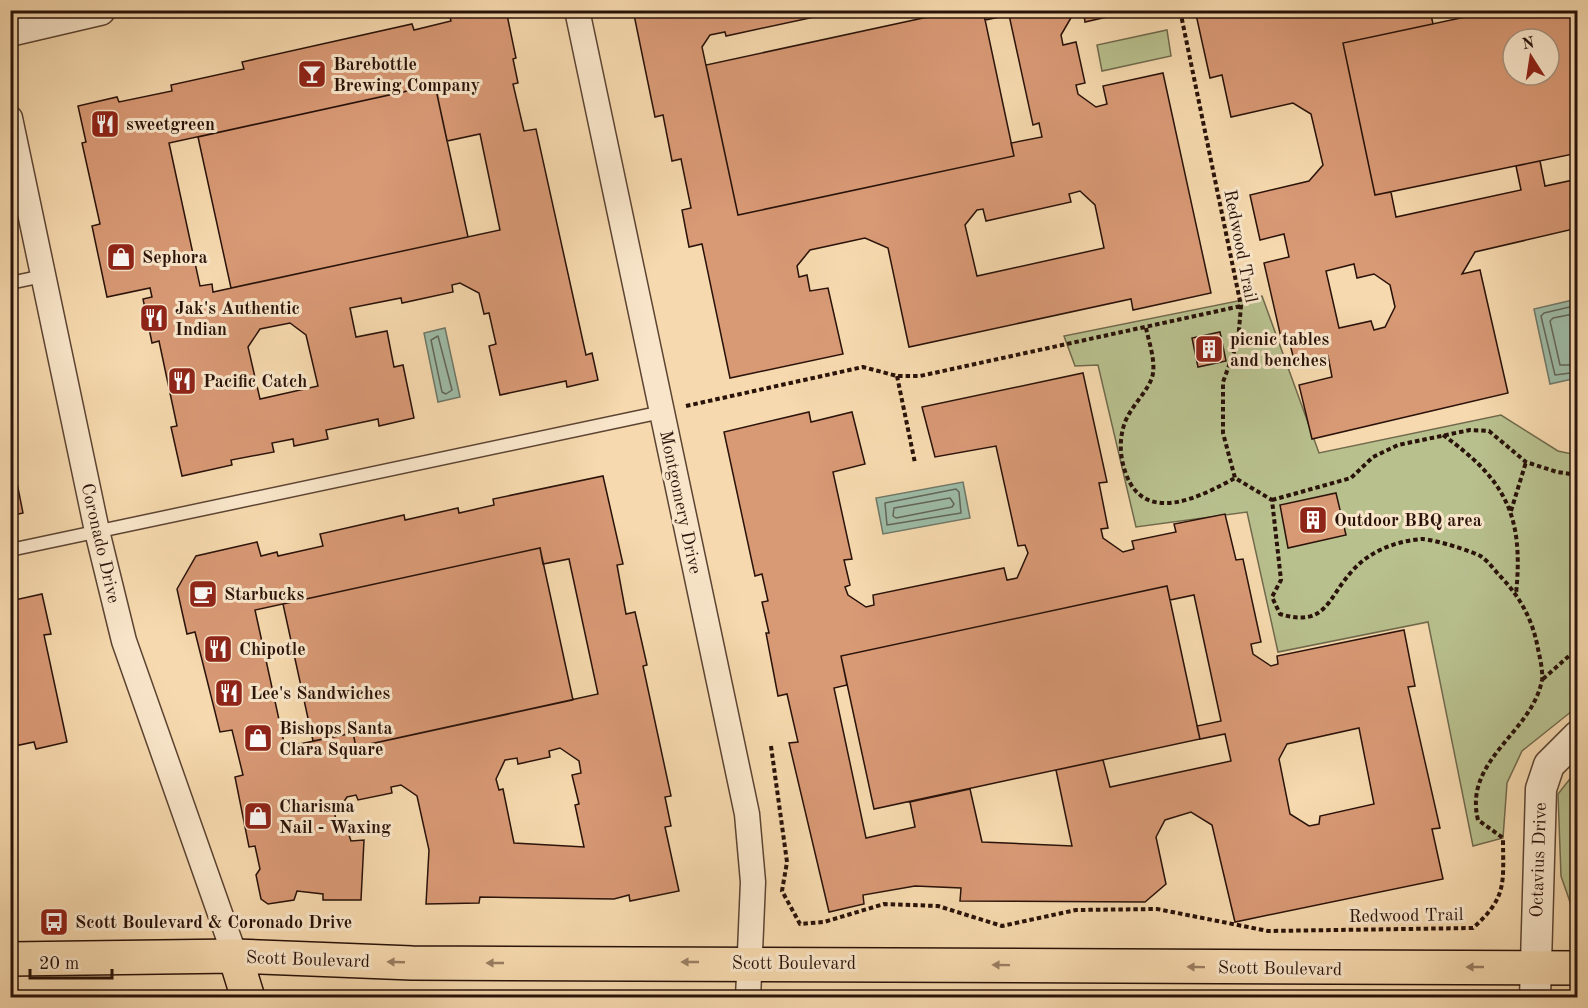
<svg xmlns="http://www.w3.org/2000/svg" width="1588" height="1008" viewBox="0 0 1588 1008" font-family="'Old Standard TT',serif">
<rect width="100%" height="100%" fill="#f6d9ae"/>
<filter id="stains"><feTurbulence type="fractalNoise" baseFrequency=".00333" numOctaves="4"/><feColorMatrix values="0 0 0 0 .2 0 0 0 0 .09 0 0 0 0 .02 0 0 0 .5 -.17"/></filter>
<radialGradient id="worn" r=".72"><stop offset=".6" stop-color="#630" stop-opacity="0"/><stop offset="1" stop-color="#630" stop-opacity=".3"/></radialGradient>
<path fill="#b8c08e" stroke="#70694c" stroke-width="1.5" d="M1167,30L1171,56L1102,71L1097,45Z
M1262,296L1319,453L1501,415L1558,451L1577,455V707L1522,751L1507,783L1503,838L1473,846L1428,622L1278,652L1247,512L1136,527L1098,365L1075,366L1064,336Z
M1577,770V922L1561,876L1558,794Z"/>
<path fill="#9dbba6" stroke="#6f7767" stroke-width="1.5" d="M1577,299V378L1550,384L1534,309Z
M445,328L460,397L438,402L424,333Z
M963,482L970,518L883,534L876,498Z"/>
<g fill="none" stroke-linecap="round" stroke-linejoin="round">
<path stroke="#636658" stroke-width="1.5" d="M1578,305L1544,313L1541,316L1555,375L1578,372
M1578,313L1553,318L1550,321L1560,365H1578
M438,336L452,390L446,394L442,392L431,340Z
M956,489L959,492L961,513L887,525L885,503Z
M950,498L954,504L952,507L896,518L893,516L894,508Z"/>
</g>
<path fill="#d89975" stroke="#291209" stroke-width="1.5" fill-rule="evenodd" d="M478,10H506L516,58L513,59L518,83L513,84L524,131L536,129L586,355L592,353L598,380L567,387L566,381L500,395L489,346L496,344L489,313L484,314L479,293L460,283L452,285L453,292L402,303L401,298L350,308L356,337L387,331L394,367L403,365L414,418L379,426L378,419L326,430L328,439L294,446L293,439L272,443L274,452L231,460L232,465L182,476L171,427L177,426L159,341L152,343L143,299L152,297L150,288L107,297L92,226L100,224L82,143L86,142L78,106L117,97L119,102L172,91L171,85L244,69L242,62L412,24L414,30L451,21L450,17ZM435,85L447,141L480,134L500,230L213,292L212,284L200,286L169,143ZM290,323L306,335L318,386L260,399L248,347L260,329Z
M633,10H847L726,36L725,32L710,35L702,47L738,215L1014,156L1011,143L1042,137L1039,123L1033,125L1009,15L985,20L983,10H1137L1085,22L1084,14L1072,16L1061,35L1063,45L1076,42L1085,83L1076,85L1078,94L1096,107L1107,104L1103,86L1163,73L1211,293L1133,310L1131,299L909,347L888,248L865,238L810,250L797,266L799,277L807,275L810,291L828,288L843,354L730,378L702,244L689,247L682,210L691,208L681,159L672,161L663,115L655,117ZM1080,191L1095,205L1104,248L977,276L965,225L977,210L983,209L986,221L1071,202L1069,194Z
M960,10H983L1014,156L738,215L706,65Z
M1195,10H1300L1307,15L1315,14V10H1430L1433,24L1343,43L1375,195L1391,192L1396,217L1521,190L1516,166L1540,161L1545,186L1578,179V228L1475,252L1462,274L1480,270L1508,393L1312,439L1299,385L1332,377L1328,356L1295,364L1289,340L1282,342L1264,263L1289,257L1284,234L1260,240L1250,195L1309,181L1323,165L1311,114L1293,103L1231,117L1222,75L1210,78ZM1354,264L1357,278L1374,274L1390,285L1395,307L1385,327L1374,330L1371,321L1339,328L1326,271Z
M1498,10H1578V153L1375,195L1343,43ZM1513,39H1549V75H1513Z
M435,85L468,237L231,288L198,137Z
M1220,332L1226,361L1198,367L1192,338Z
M1083,373L1107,482L1099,483L1108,528L1101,529L1103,538L1123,552L1134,549L1132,541L1176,532L1174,524L1225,514L1236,560L1243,559L1261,642L1251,644L1253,654L1271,666L1278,664L1277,656L1404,630L1415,686L1408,687L1440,828L1432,829L1443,879L1235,922L1212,825L1191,812L1165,820L1156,837L1166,884L1145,902L960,901L961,888L915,886L863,895L864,904L829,912L789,743L798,742L792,716L787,694L778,696L766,633H769L762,602L768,601L762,574L755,576L724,432L809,412L811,422L852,412L865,464L833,472L852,559L844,560L850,585L845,587L848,595L866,607L874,605L873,595L1004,568L1007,580L1017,578L1028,553L1025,545L1018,546L996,446L935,457L922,407ZM1167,586L1170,600L1194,595L1221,721L1197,726L1200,739L1225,734L1231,761L1110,787L1103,760L1056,770L1072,846L982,842L970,789L910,802L915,827L866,838L834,688L847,685L841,656ZM1359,728L1374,804L1320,816L1319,824L1309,826L1290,814L1279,759L1287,744Z
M10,463H13L23,513L10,516Z
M603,476L623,564L617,565L626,614L635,612L647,665L643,666L671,796L665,797L671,826L665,827L679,891L630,901L629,895L614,899L480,897L479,903L426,904L429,850L417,796L401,785L391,787L392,793L358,800L356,795L347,797L335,815L337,825L345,823L351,841L364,840L361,900H323V894L297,891L294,900L268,904L261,899L256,875L260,869L255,846L249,847L235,777L243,775L232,730L220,732L195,632L187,634L177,589L196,556L257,542L261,556L277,552L278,556L323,546L320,534L404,515L405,520L458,508L459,513L494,505L493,499ZM540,548L543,564L569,559L598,694L356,747L353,733L285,747L255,610ZM560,748L579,761L581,773L572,775L579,804L575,805L584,847L514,843L503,789L499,790L496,779L505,760L517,758L518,764L550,757L549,751Z
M1336,493L1346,535L1288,548L1280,505Z
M540,548L573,700L356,747L353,733L313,741L283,604Z
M1167,586L1200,739L874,809L841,656Z
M42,594L51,634L44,635L67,742L36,749L34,742L10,747V601Z
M10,749L14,767L10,768Z"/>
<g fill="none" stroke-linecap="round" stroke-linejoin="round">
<g stroke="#5c4432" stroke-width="15">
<path id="service" d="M10,283L43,276
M10,550L662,412"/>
</g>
<g stroke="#5c4432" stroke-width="27">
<path id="minor" d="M577,10L747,814L753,882L748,998
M10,118L97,531L124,641L235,956"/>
</g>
<g stroke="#5c4432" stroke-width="33">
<path id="tertiary" d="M10,31L100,10
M1535,998L1541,789L1549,765L1578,736"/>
</g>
<g stroke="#291209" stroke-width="36">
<path id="primary" d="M235,956L248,998
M10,959L235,956L412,963L1578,968"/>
</g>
<path stroke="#291209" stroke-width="4" stroke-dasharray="4.5 3" stroke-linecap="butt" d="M1146,328C1149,342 1155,359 1153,373C1151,389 1130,406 1124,425C1119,441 1120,458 1126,474C1145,526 1202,496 1235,478
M897,376L915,463
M686,406L863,367L897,376H920L1241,306
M1443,435C1506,480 1524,516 1516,594
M1272,500L1351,478L1373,457L1398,445L1470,430L1489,431L1526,462L1557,472L1578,475
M1511,511L1526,462
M1543,679L1578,648
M771,746L787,862L782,891L800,924L824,922L884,904L938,906L1002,926L1076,910L1157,909L1268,931L1473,928C1508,897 1503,882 1503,838L1478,820C1463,760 1532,733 1542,680C1543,671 1540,658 1538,649C1533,621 1521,598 1501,577C1495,571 1489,562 1482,557C1473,551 1432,539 1422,539C1396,541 1370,551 1353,570C1327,598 1327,628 1280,614L1272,597L1281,580L1272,500L1235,478L1223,433V382L1238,341L1241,306L1180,10"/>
<use href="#service" stroke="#f9e6ca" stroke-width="12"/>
<use href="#minor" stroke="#f9e6ca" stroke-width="24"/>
<use href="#tertiary" stroke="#f9e6ca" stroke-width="30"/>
<use href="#primary" stroke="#f6d9ae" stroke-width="33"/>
</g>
<defs><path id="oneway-solid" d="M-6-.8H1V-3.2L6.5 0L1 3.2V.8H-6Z" transform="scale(1.5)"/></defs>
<g fill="#9a7f64">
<use href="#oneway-solid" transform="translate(396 962) rotate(-178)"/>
<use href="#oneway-solid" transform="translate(690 962) rotate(180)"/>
<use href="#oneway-solid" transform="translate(495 963) rotate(180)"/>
<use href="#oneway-solid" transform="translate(1001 965) rotate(-179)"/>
<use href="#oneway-solid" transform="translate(1196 967) rotate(-179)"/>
<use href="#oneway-solid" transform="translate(1475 967) rotate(180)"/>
</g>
<defs>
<g id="bar-square" transform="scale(1.5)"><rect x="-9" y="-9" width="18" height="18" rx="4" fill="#8f2418" stroke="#f9e6ca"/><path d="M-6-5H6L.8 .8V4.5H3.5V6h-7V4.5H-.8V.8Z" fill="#fff"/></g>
<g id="restaurant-square" transform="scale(1.5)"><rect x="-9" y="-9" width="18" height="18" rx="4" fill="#8f2418" stroke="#f9e6ca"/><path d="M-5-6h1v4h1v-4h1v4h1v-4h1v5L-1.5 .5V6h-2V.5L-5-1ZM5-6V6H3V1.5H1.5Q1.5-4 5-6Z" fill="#fff"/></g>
<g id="shop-square" transform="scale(1.5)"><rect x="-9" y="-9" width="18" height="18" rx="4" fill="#8f2418" stroke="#f9e6ca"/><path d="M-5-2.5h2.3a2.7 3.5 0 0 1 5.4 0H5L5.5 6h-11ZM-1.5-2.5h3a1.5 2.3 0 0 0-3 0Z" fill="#fff"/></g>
<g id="building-square" transform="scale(1.5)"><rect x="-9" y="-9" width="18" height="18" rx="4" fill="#8f2418" stroke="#f9e6ca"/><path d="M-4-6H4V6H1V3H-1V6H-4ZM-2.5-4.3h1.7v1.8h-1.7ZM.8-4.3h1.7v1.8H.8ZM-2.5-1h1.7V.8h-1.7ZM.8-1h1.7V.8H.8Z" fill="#fff"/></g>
<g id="cafe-square" transform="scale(1.5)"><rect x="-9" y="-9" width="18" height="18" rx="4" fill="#8f2418" stroke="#f9e6ca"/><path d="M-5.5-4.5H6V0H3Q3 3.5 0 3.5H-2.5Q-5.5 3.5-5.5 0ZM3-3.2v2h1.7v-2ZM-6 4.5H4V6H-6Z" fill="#fff"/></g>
<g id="bus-square" transform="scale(1.5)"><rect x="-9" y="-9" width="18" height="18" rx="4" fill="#8f2418" stroke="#f9e6ca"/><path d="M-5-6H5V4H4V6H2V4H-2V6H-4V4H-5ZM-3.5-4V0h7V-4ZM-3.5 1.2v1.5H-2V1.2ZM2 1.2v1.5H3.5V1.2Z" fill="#fff"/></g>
</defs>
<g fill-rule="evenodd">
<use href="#bar-square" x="312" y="74"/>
<use href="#restaurant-square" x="105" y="124"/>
<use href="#shop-square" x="121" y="257"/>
<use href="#restaurant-square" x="154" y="318"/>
<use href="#building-square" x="1209" y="349"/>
<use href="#restaurant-square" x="182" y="381"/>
<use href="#building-square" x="1313" y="520"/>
<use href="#cafe-square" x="203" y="594"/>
<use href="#restaurant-square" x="218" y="649"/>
<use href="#restaurant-square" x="229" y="693"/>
<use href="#shop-square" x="258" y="738"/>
<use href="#shop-square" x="258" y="816"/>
<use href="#bus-square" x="54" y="922"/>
</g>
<g text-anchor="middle" stroke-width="6" stroke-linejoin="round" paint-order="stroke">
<g font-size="18" font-weight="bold" fill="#291209" stroke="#f9e6ca" text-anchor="start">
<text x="333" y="70">Barebottle<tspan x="333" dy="21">Brewing Company</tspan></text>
<text x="126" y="130">sweetgreen</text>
<text x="142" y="263">Sephora</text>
<text x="175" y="314">Jak's Authentic<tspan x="175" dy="21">Indian</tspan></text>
<text x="1230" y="345">picnic tables<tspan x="1230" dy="21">and benches</tspan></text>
<text x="203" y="387">Pacific Catch</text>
<text x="1334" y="526">Outdoor BBQ area</text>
<text x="224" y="600">Starbucks</text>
<text x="239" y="655">Chipotle</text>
<text x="250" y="699">Lee's Sandwiches</text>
<text x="279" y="734">Bishops Santa<tspan x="279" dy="21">Clara Square</tspan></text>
<text x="279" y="812">Charisma<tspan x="279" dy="21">Nail - Waxing</tspan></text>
<text x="75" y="928">Scott Boulevard &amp; Coronado Drive</text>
</g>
<g font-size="18" fill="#291209" stroke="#f9e6ca">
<text transform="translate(1241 246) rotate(79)" y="6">Redwood Trail</text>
<text transform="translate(681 502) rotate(78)" y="6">Montgomery Drive</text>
<text transform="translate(101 543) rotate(77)" y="6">Coronado Drive</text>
<text transform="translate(1538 860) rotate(-88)" y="6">Octavius Drive</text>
<text transform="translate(1406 915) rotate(-1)" y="6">Redwood Trail</text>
<text transform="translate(308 959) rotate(2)" y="6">Scott Boulevard</text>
<text x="794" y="969">Scott Boulevard</text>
<text transform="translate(1280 968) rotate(1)" y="6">Scott Boulevard</text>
</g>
</g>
<rect width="1588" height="1008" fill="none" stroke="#f6d9ae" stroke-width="36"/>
<rect x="12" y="12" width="1564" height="984" fill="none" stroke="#291209" stroke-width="3"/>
<rect x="18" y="18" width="1552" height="972" fill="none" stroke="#291209" stroke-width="1.5"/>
<g transform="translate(1531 57) rotate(348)"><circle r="28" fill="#f9e6ca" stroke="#a6917d" stroke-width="1.5"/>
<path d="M0-4.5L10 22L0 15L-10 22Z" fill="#8f2418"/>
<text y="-9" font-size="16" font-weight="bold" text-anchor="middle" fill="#291209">N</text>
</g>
<path d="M30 969v9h82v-9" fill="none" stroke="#291209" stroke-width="3"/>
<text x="39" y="969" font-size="18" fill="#291209" stroke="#f9e6ca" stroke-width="4.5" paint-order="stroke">20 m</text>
<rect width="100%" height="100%" filter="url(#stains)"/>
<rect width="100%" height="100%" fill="url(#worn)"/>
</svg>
